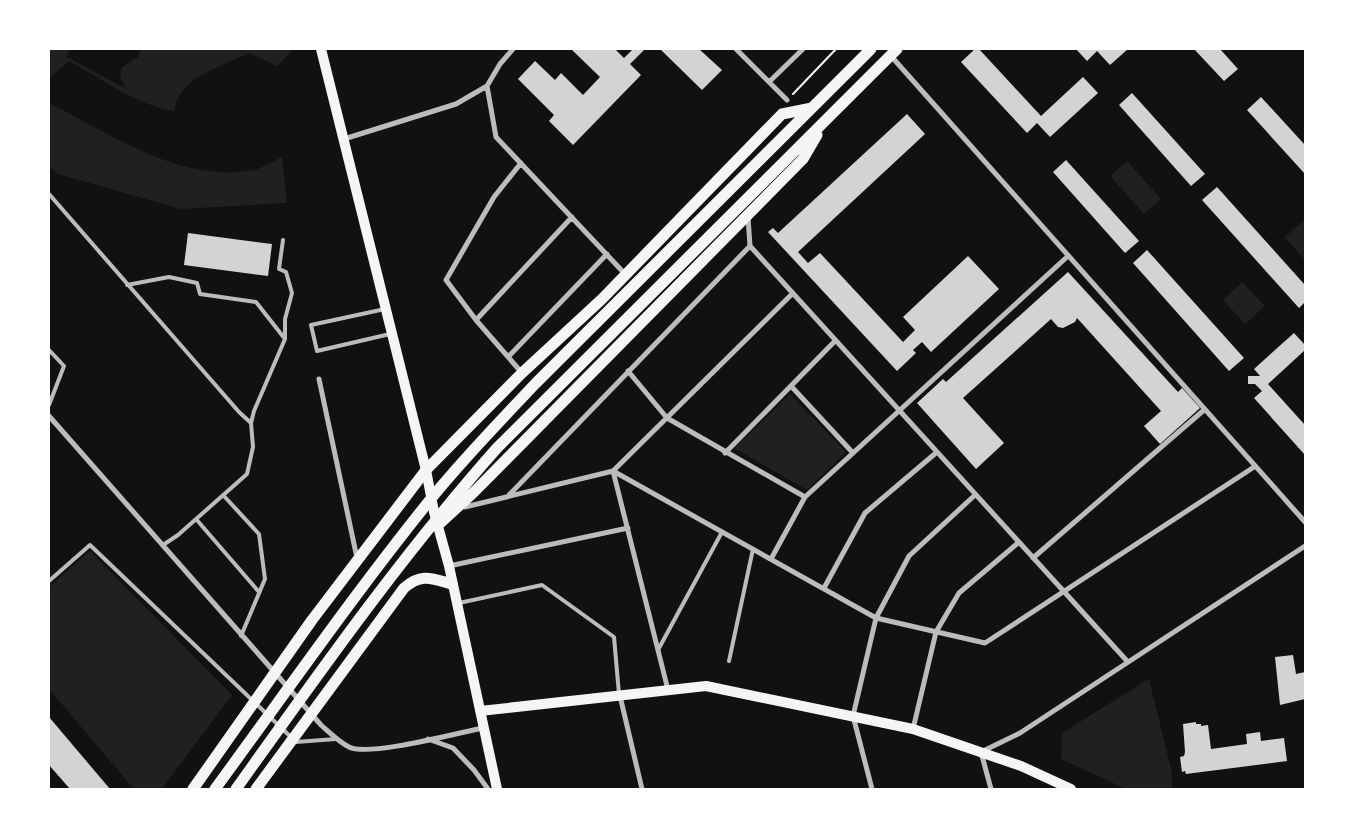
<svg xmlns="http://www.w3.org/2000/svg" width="1354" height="838" viewBox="0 0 1354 838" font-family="'Noto Sans',sans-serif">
<rect width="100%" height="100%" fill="#111"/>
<path fill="#202020" d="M49,49H70L67,57L126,89L120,76L122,67L138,57L142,49H294L277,66L249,53C224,66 176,78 175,111C140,107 100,78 69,61L49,78Z
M49,103C111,134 181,184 254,170C263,168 273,161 282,157L287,203L181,209L58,174L49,166Z
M1127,161L1161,199L1144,214L1110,176Z
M1305,219V260L1285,237Z
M1242,282L1265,306L1245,324L1223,300Z
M790,394L846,452L807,490L734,448Z
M90,551L232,695L162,789H134L49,689V587Z
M1149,679L1172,773V789H1126L1061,759L1062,733Z"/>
<path fill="#d3d3d3" d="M571,49H615L624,58L633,49H645L630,64L641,75L573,145L549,121L554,115L518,79L535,61L555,80L561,73L583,95L600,77Z
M660,49H699L722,70L702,90Z
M975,49H979L1041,116L1083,77L1098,93L1050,137L1037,123L1027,133L961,62Z
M1076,49H1128L1110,65L1097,51L1087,61Z
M1194,49H1220L1238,69L1224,81Z
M1132,93L1205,174L1191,186L1119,105Z
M1261,97L1305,145V174L1247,110Z
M907,114L925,134L798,252L808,263L820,253L903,342L915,330L903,317L968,256L999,289L931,352L922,342L913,350L916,353L897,371L768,232L773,228L778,233Z
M1066,160L1139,241L1125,253L1053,172Z
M1217,187L1305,285V302L1299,308L1202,200Z
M188,233L272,244L268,276L184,265Z
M1147,250L1244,358L1229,371L1133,263Z
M1068,272L1178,392L1182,388L1200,408L1160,444L1144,426L1161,411L1077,318L1075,322L1063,328L1058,327L1051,319L963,398L1004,443L976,469L917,403L943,379L946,382Z
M1294,333L1305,345V350L1268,384L1305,425V455L1254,398L1262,391L1255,384H1248V376H1260L1254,369Z
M1293,655L1296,674L1305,672V699L1280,705L1275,657Z
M49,717L110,789H70L49,765Z
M1196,722V724H1201V726L1208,725L1211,749L1247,744L1246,734L1260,732L1261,741L1284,738L1287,761L1186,774L1185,771L1182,772L1180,757L1184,756L1185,752L1183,724Z"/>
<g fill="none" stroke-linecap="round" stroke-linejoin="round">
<path stroke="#f5f5f5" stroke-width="2" d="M793,94L836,49"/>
<path stroke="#bcbcbc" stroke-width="4" d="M49,194L239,412L251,423
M283,240L279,269L286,272L292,293L285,319V339
M127,285L169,277L197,283L200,294L256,302L285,339L254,411L251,423L253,447L247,474L178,535L163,545
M385,309L311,325L317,351L390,334
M49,350L64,366L49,405
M223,495L259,534L265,579L241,636
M196,519L259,592
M49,581L90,545L296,742L336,739
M459,603L542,585L614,637L619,694
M658,650L722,532
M729,661L753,549"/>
<path stroke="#bcbcbc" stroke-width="5" d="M736,49L787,100
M891,56L1305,522
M769,82L803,49
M487,86L496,137L625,274
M344,139L456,104L487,86L500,64L513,49
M521,163L494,197L446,280L476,320L522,373
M748,217L750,246L1127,661
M476,320L572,217
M508,357L607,254
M628,371L667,418L805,497
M319,379L357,558
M791,386L853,453
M49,416L321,725C330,733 339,742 349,747C369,757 457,733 483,728
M725,453L835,341
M509,495L750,246
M465,507L613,471L876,618L985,643L1254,467
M1033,558L1204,410
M771,559L805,497L1068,256
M449,566L628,528
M824,588L865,513L937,452
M668,690L613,471L793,293
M620,696L642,789
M913,729L936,632L959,593L1018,543
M428,739L453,748L474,770L488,789
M872,789L853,716L876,618L909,556L975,495
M991,789L981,752L1020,733L1305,546"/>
<path stroke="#f5f5f5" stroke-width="10" d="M321,49L426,470L434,512L449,566L497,789
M480,711L706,686L913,729L1021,766L1071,789"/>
<path stroke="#f5f5f5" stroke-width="11" d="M437,526L473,493L803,159L817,135
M193,789L312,620L426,470L522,373L602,299L782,114L812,108
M215,789C287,691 357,590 434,495C466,456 501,420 536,383L871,49
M236,789C319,673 402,555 497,448L897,49
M256,789L404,588C421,573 431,578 452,584"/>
</g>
<rect width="1354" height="838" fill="none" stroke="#ffffff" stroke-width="100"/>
</svg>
